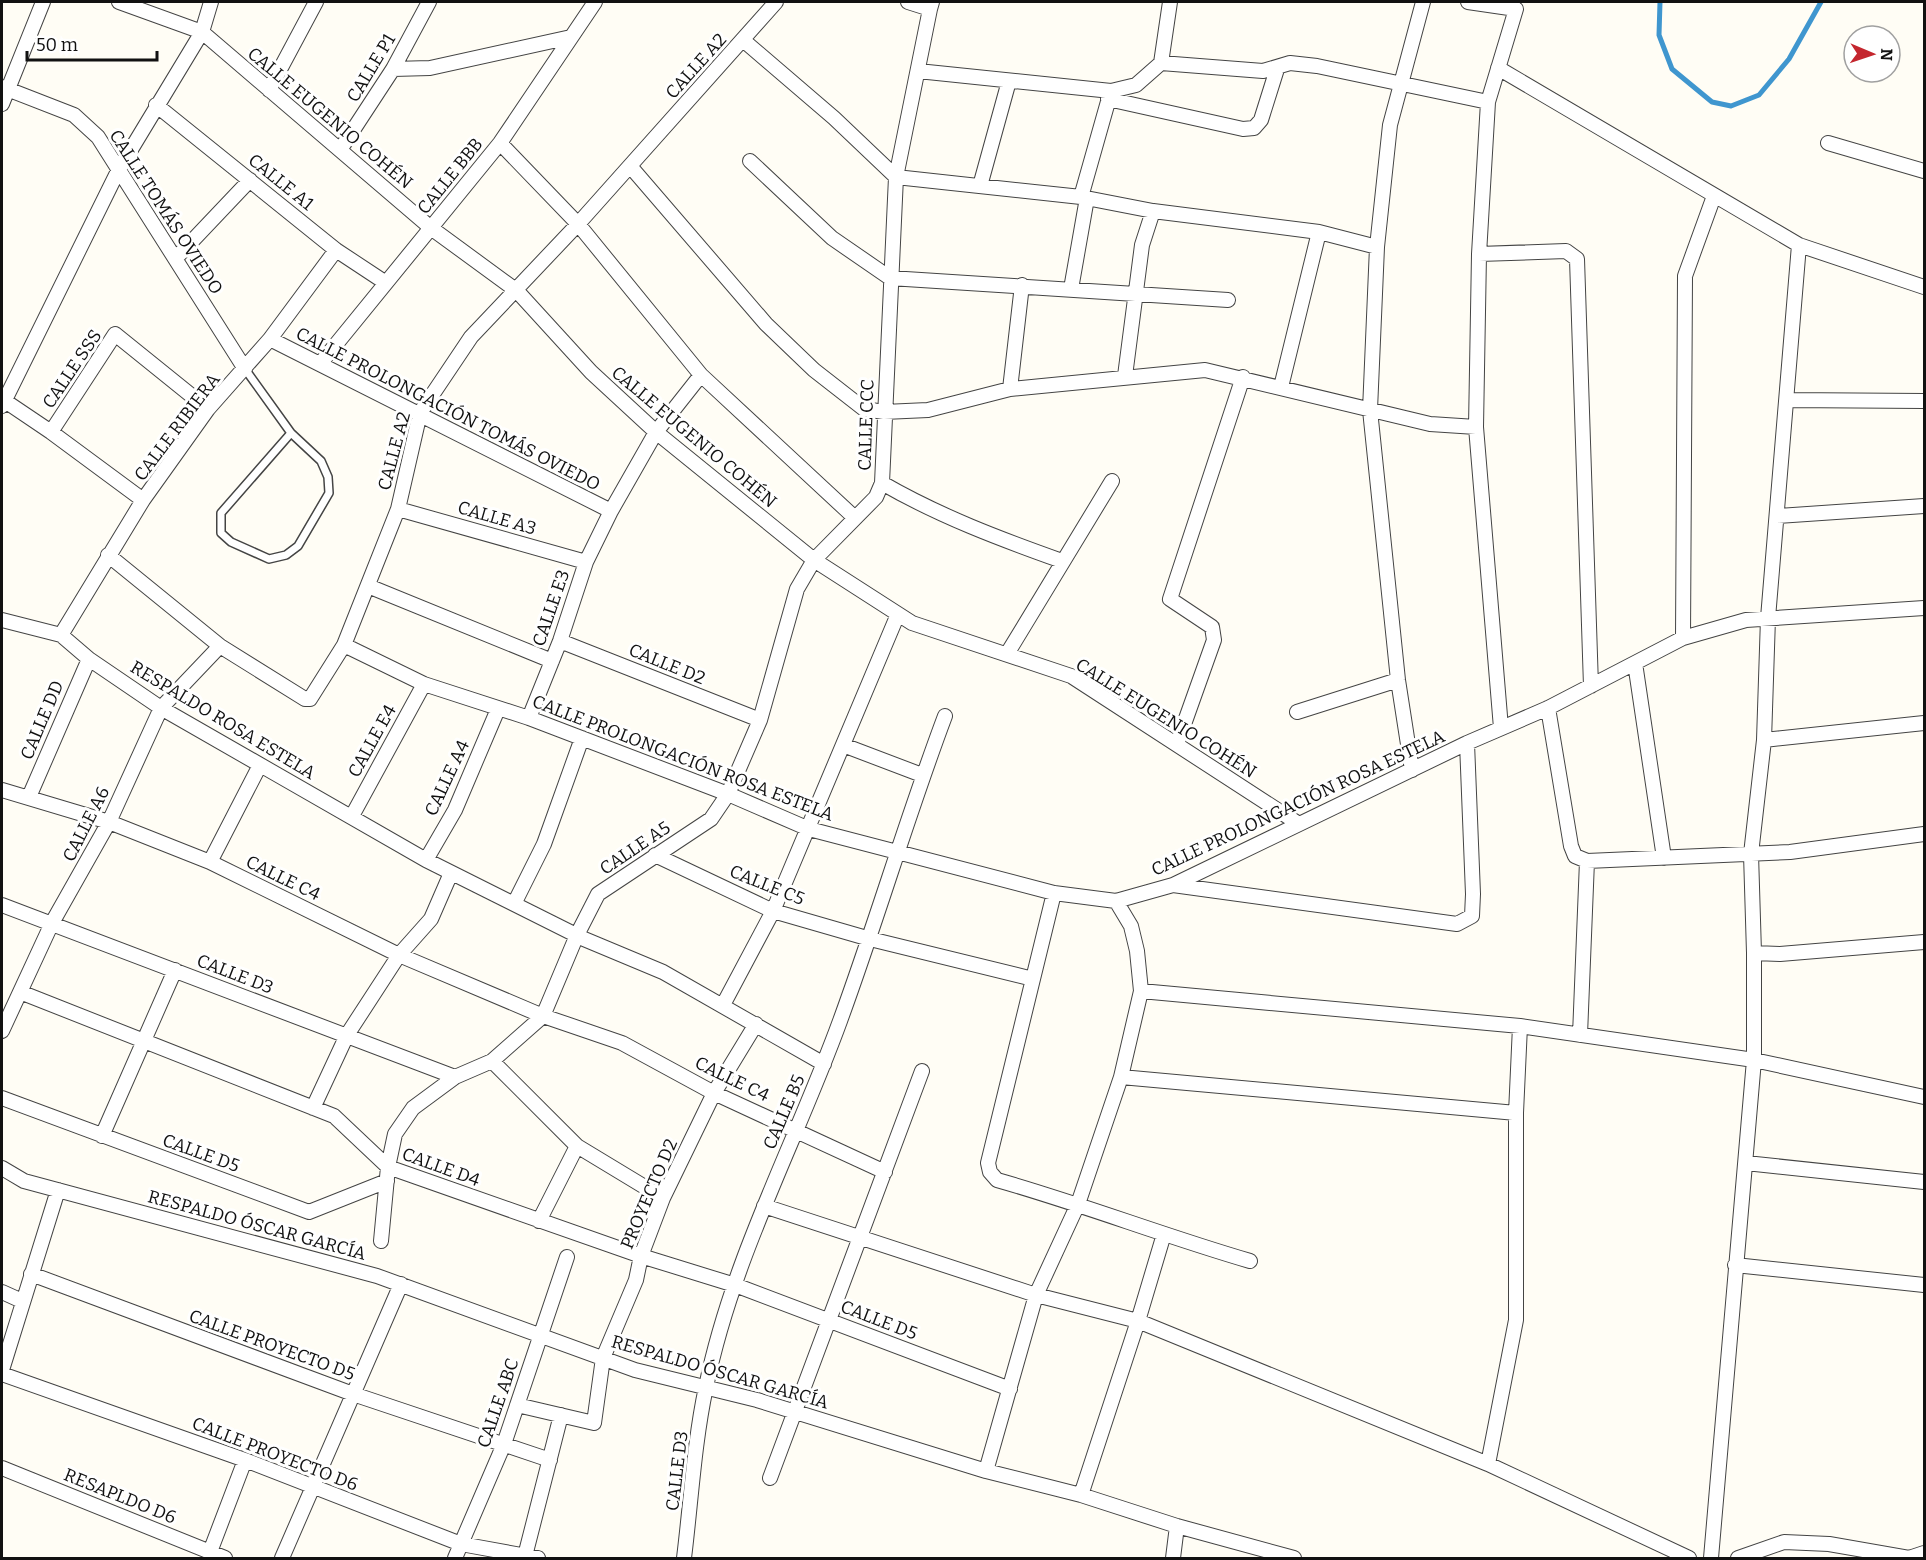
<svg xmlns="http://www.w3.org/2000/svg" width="1926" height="1560" viewBox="0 0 1926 1560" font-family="Bitter,serif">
<rect width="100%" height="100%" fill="#fffdf5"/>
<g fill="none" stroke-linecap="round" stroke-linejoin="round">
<path stroke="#3f96cf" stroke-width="5" d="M1660,2L1659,35L1672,69L1712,102L1731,106L1759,95L1789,59L1821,2"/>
<g stroke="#444" stroke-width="10">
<path id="service" d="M245,369L291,433L321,461L328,477L329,493L298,546L286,555L269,559L231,542L221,533V513L291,433"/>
</g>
<g stroke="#444" stroke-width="16">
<path id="minor" d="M119,2L202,32L431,228L517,291L591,372L656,432L814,560L912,623L1071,676L1299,824
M908,2L930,9L932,2
M1468,2L1516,9L1488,102L1479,254L1476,427L1501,728
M743,40L834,118L896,177L1081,197L1153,211L1319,232L1377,247
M1161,63L1263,71L1290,63L1317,66L1488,102
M1498,68L1799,245L1924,287
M393,69L430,68L571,37
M918,71L1111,91L1136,85L1161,63L1170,2
M2,87L74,115L98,137L245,369
M269,90L316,2
M1108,99L1243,129L1254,128L1261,120L1277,69
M2,104L43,2
M156,105L336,250L386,283
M500,143L578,224L701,375L855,518
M1828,143L1924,171
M340,150L393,69L429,2
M750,161L832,238L890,278L1228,300
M630,166L766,324L814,370L864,409L884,412L928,410L1010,389L1205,370L1430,424L1476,427
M980,186L1009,81
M1081,197L1111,91
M1479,254L1566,251L1577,259L1591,686
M176,258L250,180
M1071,289L1087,198
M270,339L611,511
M320,364L500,143L595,2
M1125,376L1142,245L1153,211
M1281,387L1319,232
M1010,389L1022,285
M2,399L51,432L143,500
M1786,400L1924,401
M2,406L118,171L202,32L211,2
M51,432L115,334L208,409
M882,483C939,516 1000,539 1062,561
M398,509L586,562
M1777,516L1924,506
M108,555L220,646L305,699H310L344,645L398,509L420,413L471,337L578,224L776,2
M368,586L552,661
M2,620L61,635L89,659L161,708L426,860L584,939L663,972L824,1064
M61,635L143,500L208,409L270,339L336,250
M1683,638L1685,276L1714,196
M560,641L760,720
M344,645L424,684L529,718L728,794L809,829L1054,893L1116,901L1173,885L1467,743L1548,708L1683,638L1746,620L1924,608
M1007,654L1112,481
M1635,663L1664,858
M1548,708L1571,846L1575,856L1587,861L1790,852L1924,834
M1297,712L1398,680
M529,718L560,641L586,562L611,511L656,432L701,375
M1924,723L1764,740L1751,854L1754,953L1780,954L1924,942
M1764,740L1768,618L1799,245
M1177,744L1214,640L1212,627L1170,599L1243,377
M843,745L922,775
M1412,770L1398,680L1370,410L1377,247L1390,125L1423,2
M2,790L109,822L210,862L399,955L543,1016L622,1043L714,1093L885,1172
M29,797L89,659
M352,816L424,684
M655,855L773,911L870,939L1033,979
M426,860L455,810L498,709
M210,862L260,765
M1173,885L1457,924L1472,916L1473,894L1467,743
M1054,893L988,1163L990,1172L997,1180C1082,1204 1164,1236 1250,1261
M514,904L544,844L582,738
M2,905L455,1077
M1141,991L1520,1026L1754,1060L1924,1097
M20,992L334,1116L388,1167L641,1256L735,1285L1010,1389
M723,1005L773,911L898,614
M2,1031L52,923L109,822L161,708L220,646
M1580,1035L1587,861
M492,1061L577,1146L663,1198
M1121,1077L1516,1113
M2,1098L309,1212L387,1181
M313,1108L347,1035L399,955L431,919L451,873
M102,1136L175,970
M1746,1163L1924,1182
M2,1168L24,1181L377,1276L635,1370L757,1400L986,1471L1081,1495L1177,1526L1294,1558
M764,1206L1036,1295L1138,1321L1488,1464L1689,1558
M539,1221L577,1146
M381,1241L388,1167L395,1134L413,1108L455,1077L492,1061L543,1016L577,935L598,894L711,819L728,794L760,720L797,589L814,560L876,497L882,483L896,177L930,9
M1735,1265L1924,1285
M31,1274L353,1394L550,1460
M2,1292L22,1301
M2,1370L58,1190
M2,1374L245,1460L461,1544L538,1558
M517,1405L594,1423L603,1358L636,1280L641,1256L663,1198L714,1093L756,1024
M1488,1464L1516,1320V1113L1520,1026
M2,1468L225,1558
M986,1471L1036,1295L1078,1204L1121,1077L1141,991L1137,951L1131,926L1116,901
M770,1478L922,1071
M1081,1495L1138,1321L1164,1234
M210,1552L245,1460
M525,1556L561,1415
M282,1558L401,1284
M455,1558L504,1444L567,1257
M684,1558C691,1502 694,1443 706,1387C732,1259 796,1142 840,1021C877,920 907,817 945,716
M1173,1558L1177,1526
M1711,1558L1754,1060V953
M1738,1558L1784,1542L1829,1544L1909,1558L1924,1553"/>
</g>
<use href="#service" stroke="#fff" stroke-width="7"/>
<use href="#minor" stroke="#fff" stroke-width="14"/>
</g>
<g text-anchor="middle" stroke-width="6" stroke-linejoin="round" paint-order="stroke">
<g font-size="18" fill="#111" stroke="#fff">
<text transform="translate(696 66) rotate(-48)" y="6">CALLE A2</text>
<text transform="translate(371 68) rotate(-59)" y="6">CALLE P1</text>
<text transform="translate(330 118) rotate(40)" y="6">CALLE EUGENIO COHÉN</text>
<text transform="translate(450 176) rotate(-51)" y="6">CALLE BBB</text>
<text transform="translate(281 182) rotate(39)" y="6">CALLE A1</text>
<text transform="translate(166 212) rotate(57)" y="6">CALLE TOMÁS OVIEDO</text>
<text transform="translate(72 369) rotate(-56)" y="6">CALLE SSS</text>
<text transform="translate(448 409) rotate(27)" y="6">CALLE PROLONGACIÓN TOMÁS OVIEDO</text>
<text transform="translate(866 425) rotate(-88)" y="6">CALLE CCC</text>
<text transform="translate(177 427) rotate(-53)" y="6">CALLE RIBIERA</text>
<text transform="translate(694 437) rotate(40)" y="6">CALLE EUGENIO COHÉN</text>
<text transform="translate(394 451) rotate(-75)" y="6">CALLE A2</text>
<text transform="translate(497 518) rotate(16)" y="6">CALLE A3</text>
<text transform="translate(551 608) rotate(-71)" y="6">CALLE E3</text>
<text transform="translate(667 664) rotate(22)" y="6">CALLE D2</text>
<text transform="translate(1166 718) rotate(32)" y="6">CALLE EUGENIO COHÉN</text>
<text transform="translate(42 720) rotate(-67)" y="6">CALLE DD</text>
<text transform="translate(223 720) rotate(31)" y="6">RESPALDO ROSA ESTELA</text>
<text transform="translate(372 741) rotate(-61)" y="6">CALLE E4</text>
<text transform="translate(683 758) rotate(21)" y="6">CALLE PROLONGACIÓN ROSA ESTELA</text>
<text transform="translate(447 778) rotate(-65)" y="6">CALLE A4</text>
<text transform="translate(1298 803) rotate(-25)" y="6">CALLE PROLONGACIÓN ROSA ESTELA</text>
<text transform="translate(86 824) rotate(-63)" y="6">CALLE A6</text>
<text transform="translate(635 848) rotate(-34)" y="6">CALLE A5</text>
<text transform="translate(283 878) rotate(26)" y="6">CALLE C4</text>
<text transform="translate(767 885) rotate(22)" y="6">CALLE C5</text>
<text transform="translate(235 974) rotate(21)" y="6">CALLE D3</text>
<text transform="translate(732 1079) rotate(26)" y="6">CALLE C4</text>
<text transform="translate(784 1112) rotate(-67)" y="6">CALLE B5</text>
<text transform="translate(201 1153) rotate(20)" y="6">CALLE D5</text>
<text transform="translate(441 1167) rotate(20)" y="6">CALLE D4</text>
<text transform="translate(649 1194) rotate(-67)" y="6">PROYECTO D2</text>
<text transform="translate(257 1225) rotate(15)" y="6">RESPALDO ÓSCAR GARCÍA</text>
<text transform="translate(879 1320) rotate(21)" y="6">CALLE D5</text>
<text transform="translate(272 1345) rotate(20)" y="6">CALLE PROYECTO D5</text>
<text transform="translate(720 1372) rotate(16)" y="6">RESPALDO ÓSCAR GARCÍA</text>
<text transform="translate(498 1403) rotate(-71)" y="6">CALLE ABC</text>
<text transform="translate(275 1454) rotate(21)" y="6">CALLE PROYECTO D6</text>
<text transform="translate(677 1471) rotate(-83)" y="6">CALLE D3</text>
<text transform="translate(120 1496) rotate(22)" y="6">RESAPLDO D6</text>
</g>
</g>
<rect width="1926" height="1560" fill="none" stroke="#111111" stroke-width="6"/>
<g transform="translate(1872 54) rotate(92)"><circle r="28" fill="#ffffff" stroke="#a0a0a0" stroke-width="1.5"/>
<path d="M0-4.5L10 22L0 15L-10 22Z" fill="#c4262e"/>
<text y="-9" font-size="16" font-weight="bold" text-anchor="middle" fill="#111111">N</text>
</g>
<path d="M27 51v9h130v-9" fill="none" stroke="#111111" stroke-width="3"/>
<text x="36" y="51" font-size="18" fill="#111111" stroke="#ffffff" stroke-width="4.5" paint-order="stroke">50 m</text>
</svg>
